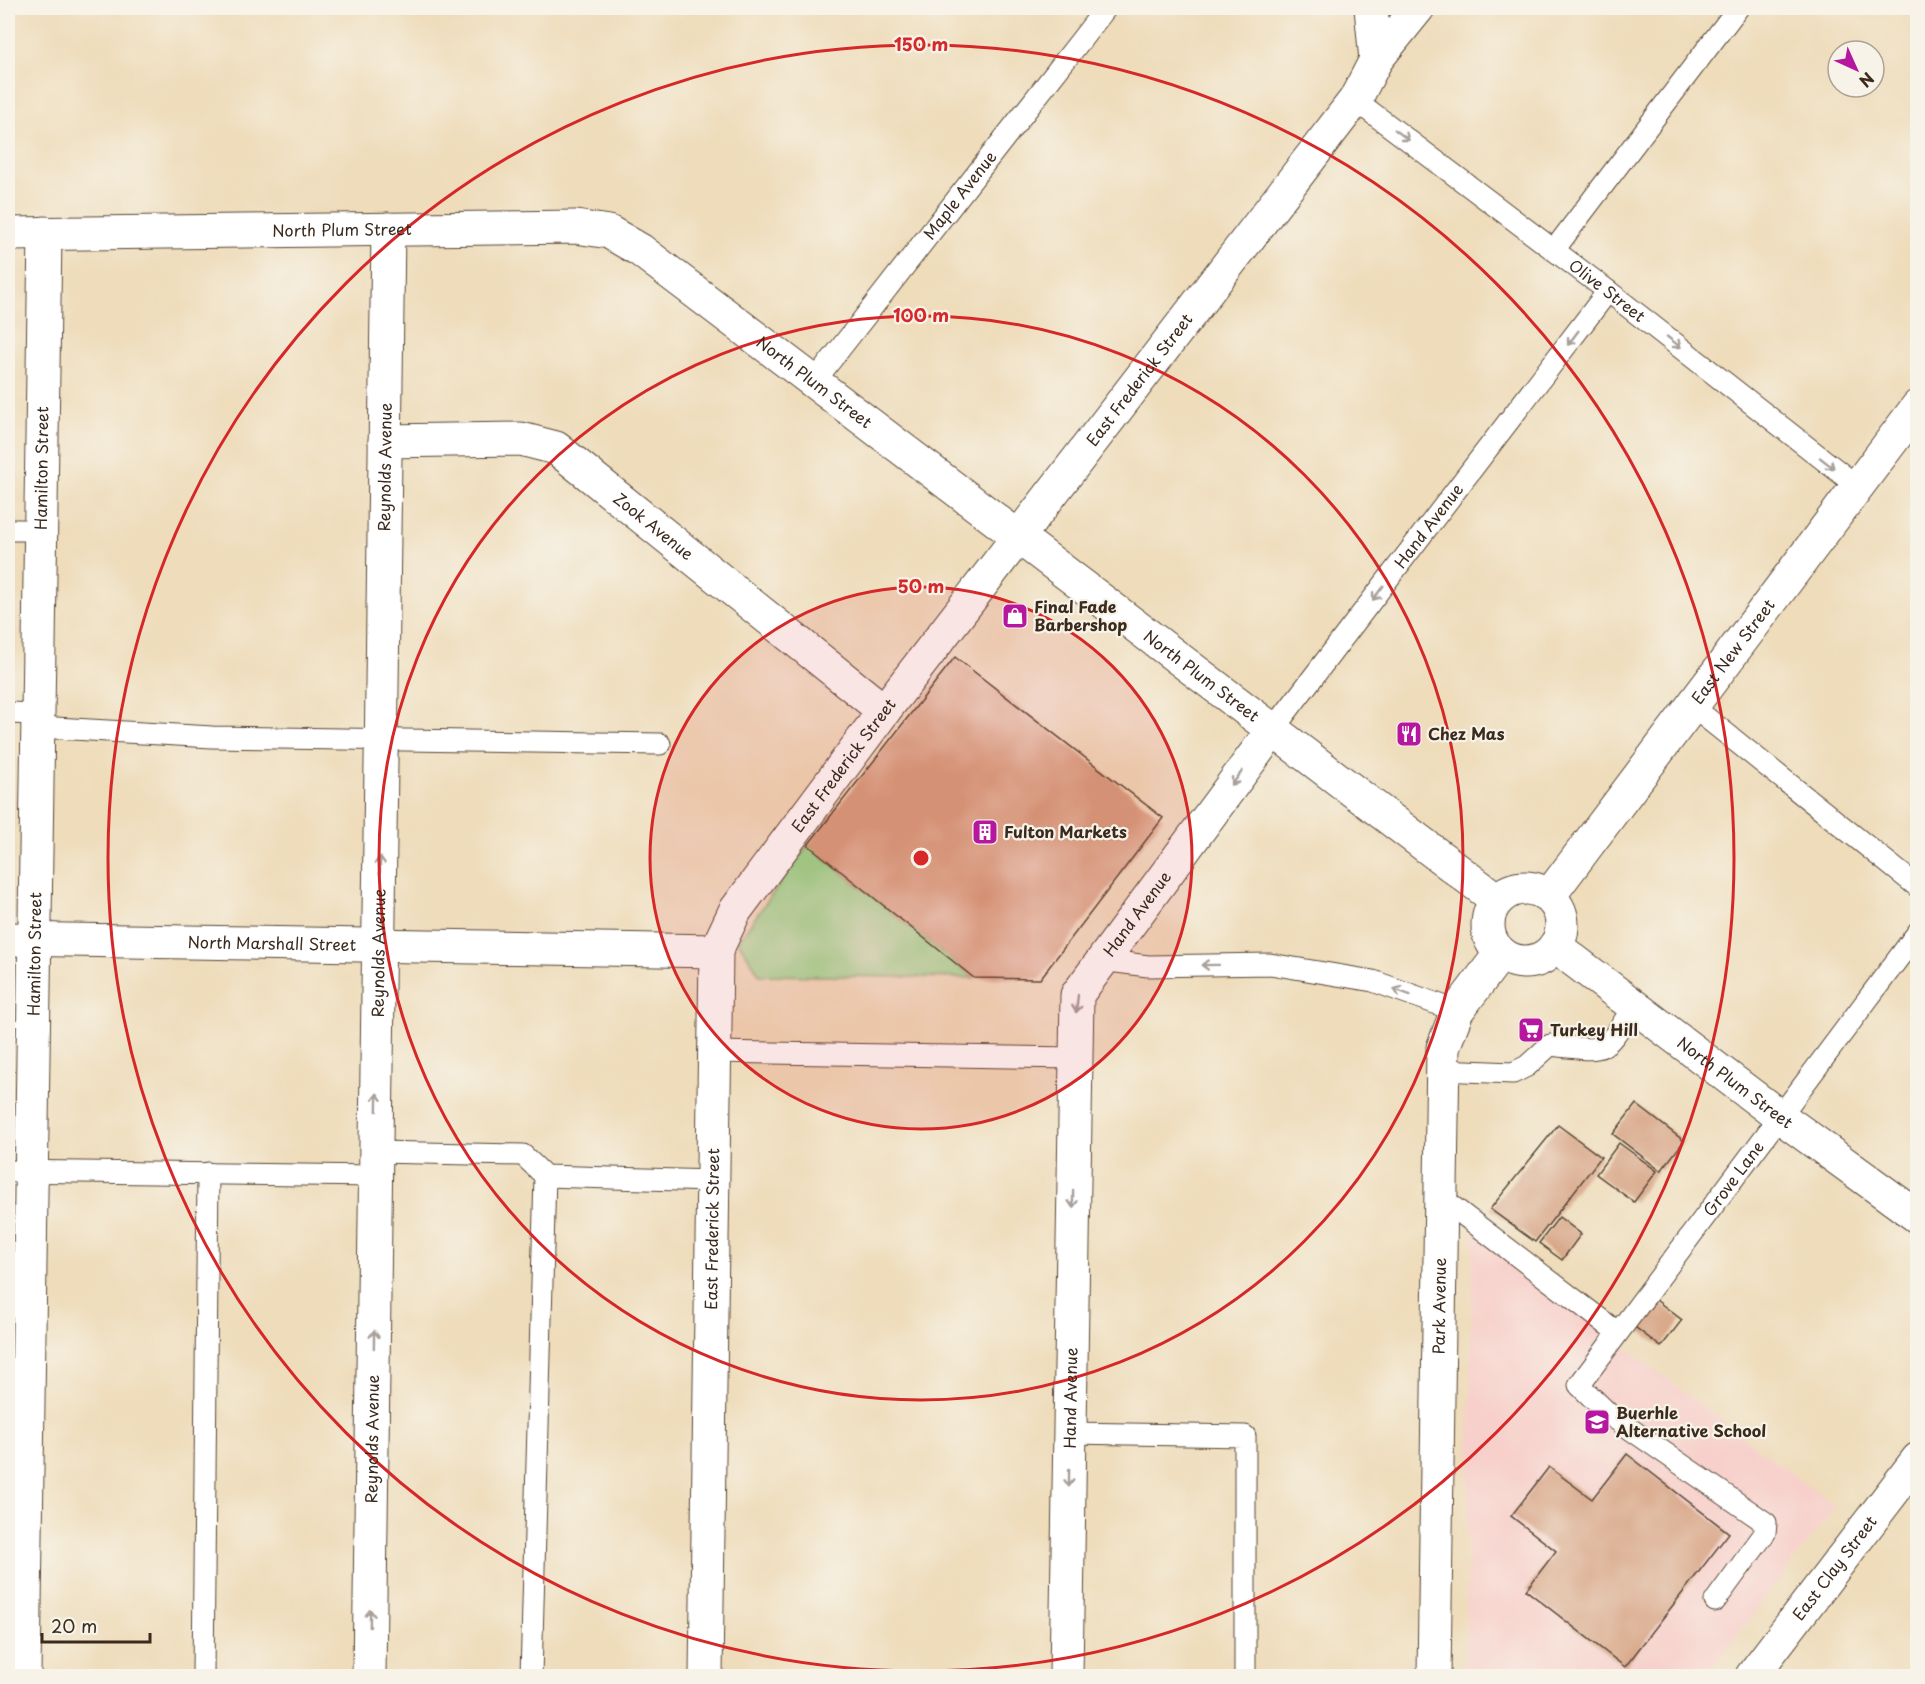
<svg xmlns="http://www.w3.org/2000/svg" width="1925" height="1684" viewBox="0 0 1925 1684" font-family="'Playpen Sans',sans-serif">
<rect width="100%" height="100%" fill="#f7f3e8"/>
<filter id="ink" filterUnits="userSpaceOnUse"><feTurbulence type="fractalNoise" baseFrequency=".0167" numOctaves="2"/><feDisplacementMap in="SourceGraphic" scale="12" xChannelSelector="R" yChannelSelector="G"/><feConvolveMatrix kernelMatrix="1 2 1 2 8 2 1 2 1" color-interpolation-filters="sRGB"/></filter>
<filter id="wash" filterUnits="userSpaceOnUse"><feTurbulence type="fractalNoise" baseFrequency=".008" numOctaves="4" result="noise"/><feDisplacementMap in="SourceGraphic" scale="24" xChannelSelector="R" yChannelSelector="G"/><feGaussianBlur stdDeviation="1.35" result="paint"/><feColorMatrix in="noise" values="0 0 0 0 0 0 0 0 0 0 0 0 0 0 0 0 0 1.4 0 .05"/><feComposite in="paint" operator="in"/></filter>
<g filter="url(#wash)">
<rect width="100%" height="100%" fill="#eedcba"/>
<path fill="#f7d0cb" d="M1473,1231L1835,1507L1706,1676H1465Z"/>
<path fill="#9ada90" stroke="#6a8257" stroke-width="1.5" d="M808,845L974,978L760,975L738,941Z"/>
<g id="blocks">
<path fill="#d5a080" d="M955,657L1163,818L1040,979L974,978L808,845Z
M1636,1104L1684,1141L1661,1171L1613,1134Z
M1558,1125L1601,1157L1535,1242L1490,1209Z
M1619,1143L1657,1171L1634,1202L1596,1174Z
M1559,1217L1581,1234L1562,1260L1539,1243Z
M1656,1300L1682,1320L1661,1347L1635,1327Z
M1627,1454L1729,1533L1625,1667L1526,1590L1556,1551L1511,1516L1549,1467L1592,1499Z"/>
</g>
</g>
<g filter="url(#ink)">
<use href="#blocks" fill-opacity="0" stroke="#564535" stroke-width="1.5"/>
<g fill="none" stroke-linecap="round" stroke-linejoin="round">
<g stroke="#564535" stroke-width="23">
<g id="service">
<path id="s1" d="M1355,100L1608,291L1857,486"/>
<path d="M1554,250L1738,8"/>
<path id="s2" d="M814,382L1106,8"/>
<path d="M8,530H41"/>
<path d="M1693,707L1918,887"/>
<path d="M8,713L38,714"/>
<path d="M38,727L212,737L660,744"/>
<path id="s3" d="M1272,731L1608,291"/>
<path d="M1101,960L1148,966L1270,964L1373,981L1457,1011"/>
<path d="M714,1052L1075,1058"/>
<path d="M1442,1070L1513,1073L1527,1066L1550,1045C1609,1051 1601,1056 1634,1006"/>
<path d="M376,1152L523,1155L545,1176L712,1181"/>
<path d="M8,1171L376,1176"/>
<path d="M1440,1197L1617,1332"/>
<path d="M1070,1433L1245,1436V1676"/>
<path id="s4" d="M1715,1601L1765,1533L1766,1523L1610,1415L1579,1385L1918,932"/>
<path d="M203,1676L208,1173"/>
<path d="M531,1676L545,1176"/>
</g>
</g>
<g stroke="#564535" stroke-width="35">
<g id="minor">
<path id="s5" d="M385,441L521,439L556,448L884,711"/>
<path id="s6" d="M1549,896L1918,406"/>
<path id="s7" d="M8,939L716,951"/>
<path id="s8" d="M24,1676L45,233"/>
<path id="s9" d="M369,1676L388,229"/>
<path id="s10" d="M706,1676L716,951L735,911L884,711L1355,100L1376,60L1418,8"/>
<path id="s11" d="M1066,1676L1077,995L1272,731"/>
<path id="s12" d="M1434,1676L1443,1048L1457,1011L1501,953"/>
</g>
</g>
<g stroke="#564535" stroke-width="35">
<g id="tertiary">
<path d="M1371,8L1376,60"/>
<path id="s13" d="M8,234L576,227L609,232L640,250L1497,900"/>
<circle cx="1525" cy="925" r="37"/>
<path id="s14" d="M1555,946L1779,1116L1918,1217"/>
</g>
</g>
<g stroke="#564535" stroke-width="35">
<g id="secondary">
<path id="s15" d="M1752,1676L1918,1459"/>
</g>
</g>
<use href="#service" stroke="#fff" stroke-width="21"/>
<use href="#minor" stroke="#fff" stroke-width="33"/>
<use href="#tertiary" stroke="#fff" stroke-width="33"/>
<use href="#secondary" stroke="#fff" stroke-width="33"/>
</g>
<defs><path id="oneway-shaft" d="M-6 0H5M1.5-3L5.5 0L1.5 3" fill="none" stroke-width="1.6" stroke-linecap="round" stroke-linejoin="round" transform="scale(1.5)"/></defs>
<g stroke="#a79f9a">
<use href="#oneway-shaft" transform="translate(1402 135) rotate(37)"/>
<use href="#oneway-shaft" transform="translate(1573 338) rotate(127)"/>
<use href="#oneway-shaft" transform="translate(1674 342) rotate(38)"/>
<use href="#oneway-shaft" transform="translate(1827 463) rotate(38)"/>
<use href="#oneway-shaft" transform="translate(1378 593) rotate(127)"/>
<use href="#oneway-shaft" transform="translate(1237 778) rotate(127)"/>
<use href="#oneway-shaft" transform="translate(380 865) rotate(-89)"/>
<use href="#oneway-shaft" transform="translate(1210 965) rotate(179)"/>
<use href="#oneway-shaft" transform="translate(1402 992) rotate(-160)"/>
<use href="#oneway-shaft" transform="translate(1077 1004) rotate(96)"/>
<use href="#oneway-shaft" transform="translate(377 1102) rotate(-89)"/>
<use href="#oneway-shaft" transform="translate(1073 1199) rotate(91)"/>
<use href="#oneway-shaft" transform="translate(374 1339) rotate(-89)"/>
<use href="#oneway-shaft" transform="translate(1069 1478) rotate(91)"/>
<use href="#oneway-shaft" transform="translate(370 1618) rotate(-89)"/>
</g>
</g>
<circle cx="921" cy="858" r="271" fill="#d62828" fill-opacity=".12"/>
<g fill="none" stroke="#d62828" stroke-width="3">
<circle cx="921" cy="858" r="271"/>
<circle cx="921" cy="858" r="542"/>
<circle cx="921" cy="858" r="813"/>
</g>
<defs>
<g id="shop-square" transform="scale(1.35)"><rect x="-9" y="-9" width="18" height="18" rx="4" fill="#b5179e" stroke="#f7f3e8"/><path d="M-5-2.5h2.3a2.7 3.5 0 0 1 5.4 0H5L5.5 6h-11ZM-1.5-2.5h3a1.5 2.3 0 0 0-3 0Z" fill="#fff"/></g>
<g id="restaurant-square" transform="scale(1.35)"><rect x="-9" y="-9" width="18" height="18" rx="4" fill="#b5179e" stroke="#f7f3e8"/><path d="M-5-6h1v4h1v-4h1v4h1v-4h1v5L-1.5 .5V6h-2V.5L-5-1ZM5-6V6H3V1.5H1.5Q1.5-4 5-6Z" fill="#fff"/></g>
<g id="building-square" transform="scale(1.35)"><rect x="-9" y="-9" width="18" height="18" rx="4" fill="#b5179e" stroke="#f7f3e8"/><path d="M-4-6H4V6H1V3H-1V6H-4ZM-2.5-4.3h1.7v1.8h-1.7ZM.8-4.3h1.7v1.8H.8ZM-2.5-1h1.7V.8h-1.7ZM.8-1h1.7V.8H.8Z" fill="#fff"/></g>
<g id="supermarket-square" transform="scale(1.35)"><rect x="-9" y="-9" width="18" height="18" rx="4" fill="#b5179e" stroke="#f7f3e8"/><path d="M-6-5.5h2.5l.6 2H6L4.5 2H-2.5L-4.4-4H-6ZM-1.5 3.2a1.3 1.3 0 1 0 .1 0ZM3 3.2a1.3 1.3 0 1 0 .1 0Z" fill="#fff"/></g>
<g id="school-square" transform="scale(1.35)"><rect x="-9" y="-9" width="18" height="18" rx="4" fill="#b5179e" stroke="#f7f3e8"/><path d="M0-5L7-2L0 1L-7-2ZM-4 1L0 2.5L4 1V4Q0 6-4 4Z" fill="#fff"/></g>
</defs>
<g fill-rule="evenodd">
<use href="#shop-square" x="1015" y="616"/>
<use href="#restaurant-square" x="1409" y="734"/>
<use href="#building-square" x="985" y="832"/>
<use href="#supermarket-square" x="1531" y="1030"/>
<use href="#school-square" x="1597" y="1422"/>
</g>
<g text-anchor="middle" stroke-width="4.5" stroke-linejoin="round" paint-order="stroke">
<g font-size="16" fill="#3b2a1e" stroke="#f7f3e8">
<text dy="6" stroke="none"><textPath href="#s2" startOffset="237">Maple Avenue</textPath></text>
<text dy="6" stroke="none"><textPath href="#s13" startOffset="334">North Plum Street</textPath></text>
<text dy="6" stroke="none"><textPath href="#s1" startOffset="316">Olive Street</textPath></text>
<text dy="6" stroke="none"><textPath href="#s10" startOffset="1437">East Frederick Street</textPath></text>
<text dy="6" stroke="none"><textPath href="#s13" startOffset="856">North Plum Street</textPath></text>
<text dy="6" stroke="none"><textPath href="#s9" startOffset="1209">Reynolds Avenue</textPath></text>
<text dy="6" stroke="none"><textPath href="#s8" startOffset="1208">Hamilton Street</textPath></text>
<text dy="6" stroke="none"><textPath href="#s3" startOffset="258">Hand Avenue</textPath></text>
<text dy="6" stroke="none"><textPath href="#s5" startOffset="297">Zook Avenue</textPath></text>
<text dy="6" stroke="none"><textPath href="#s6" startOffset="306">East New Street</textPath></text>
<text dy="6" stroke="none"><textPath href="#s13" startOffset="1342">North Plum Street</textPath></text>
<text dy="6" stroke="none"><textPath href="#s10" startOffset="951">East Frederick Street</textPath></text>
<text dy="6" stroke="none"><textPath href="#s11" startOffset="782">Hand Avenue</textPath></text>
<text dy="6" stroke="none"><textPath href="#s7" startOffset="264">North Marshall Street</textPath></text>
<text dy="6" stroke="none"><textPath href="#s9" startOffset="723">Reynolds Avenue</textPath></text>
<text dy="6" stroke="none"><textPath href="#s8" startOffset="722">Hamilton Street</textPath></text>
<text dy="6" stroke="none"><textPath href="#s14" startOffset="226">North Plum Street</textPath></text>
<text dy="6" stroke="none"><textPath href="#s4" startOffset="585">Grove Lane</textPath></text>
<text dy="6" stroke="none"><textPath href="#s10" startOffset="447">East Frederick Street</textPath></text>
<text dy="6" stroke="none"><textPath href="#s12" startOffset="370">Park Avenue</textPath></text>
<text dy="6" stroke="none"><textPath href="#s11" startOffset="278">Hand Avenue</textPath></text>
<text dy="6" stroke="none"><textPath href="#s9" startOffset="237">Reynolds Avenue</textPath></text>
<text dy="6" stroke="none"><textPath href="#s15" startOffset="136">East Clay Street</textPath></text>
</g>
<g font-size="16" font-weight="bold" fill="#3b2a1e" stroke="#f7f3e8" text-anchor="start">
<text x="1034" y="613">Final Fade<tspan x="1034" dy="18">Barbershop</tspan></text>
<text x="1428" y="740">Chez Mas</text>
<text x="1004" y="838">Fulton Markets</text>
<text x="1550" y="1036">Turkey Hill</text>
<text x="1616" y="1419">Buerhle<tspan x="1616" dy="18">Alternative School</tspan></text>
</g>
</g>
<circle cx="921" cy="858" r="9" fill="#d62828" stroke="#f7f3e8" stroke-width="3"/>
<g font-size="18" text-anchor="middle" font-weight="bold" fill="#d62828" stroke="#f7f3e8" stroke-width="4.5" stroke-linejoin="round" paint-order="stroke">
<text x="921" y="51">150 m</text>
<text x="921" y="322">100 m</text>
<text x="921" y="593">50 m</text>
</g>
<rect width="1925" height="1684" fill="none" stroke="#f7f3e8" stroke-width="30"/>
<g transform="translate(1856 69) rotate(135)"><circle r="28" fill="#f7f3e8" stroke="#aca397" stroke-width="1.5"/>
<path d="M0-4.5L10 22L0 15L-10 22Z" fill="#b5179e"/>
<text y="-9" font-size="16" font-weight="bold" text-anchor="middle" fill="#3b2a1e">N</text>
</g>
<path d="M42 1633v9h108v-9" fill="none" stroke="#3b2a1e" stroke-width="3"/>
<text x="51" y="1633" font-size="18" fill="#3b2a1e" stroke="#f7f3e8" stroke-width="4.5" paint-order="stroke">20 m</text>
</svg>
